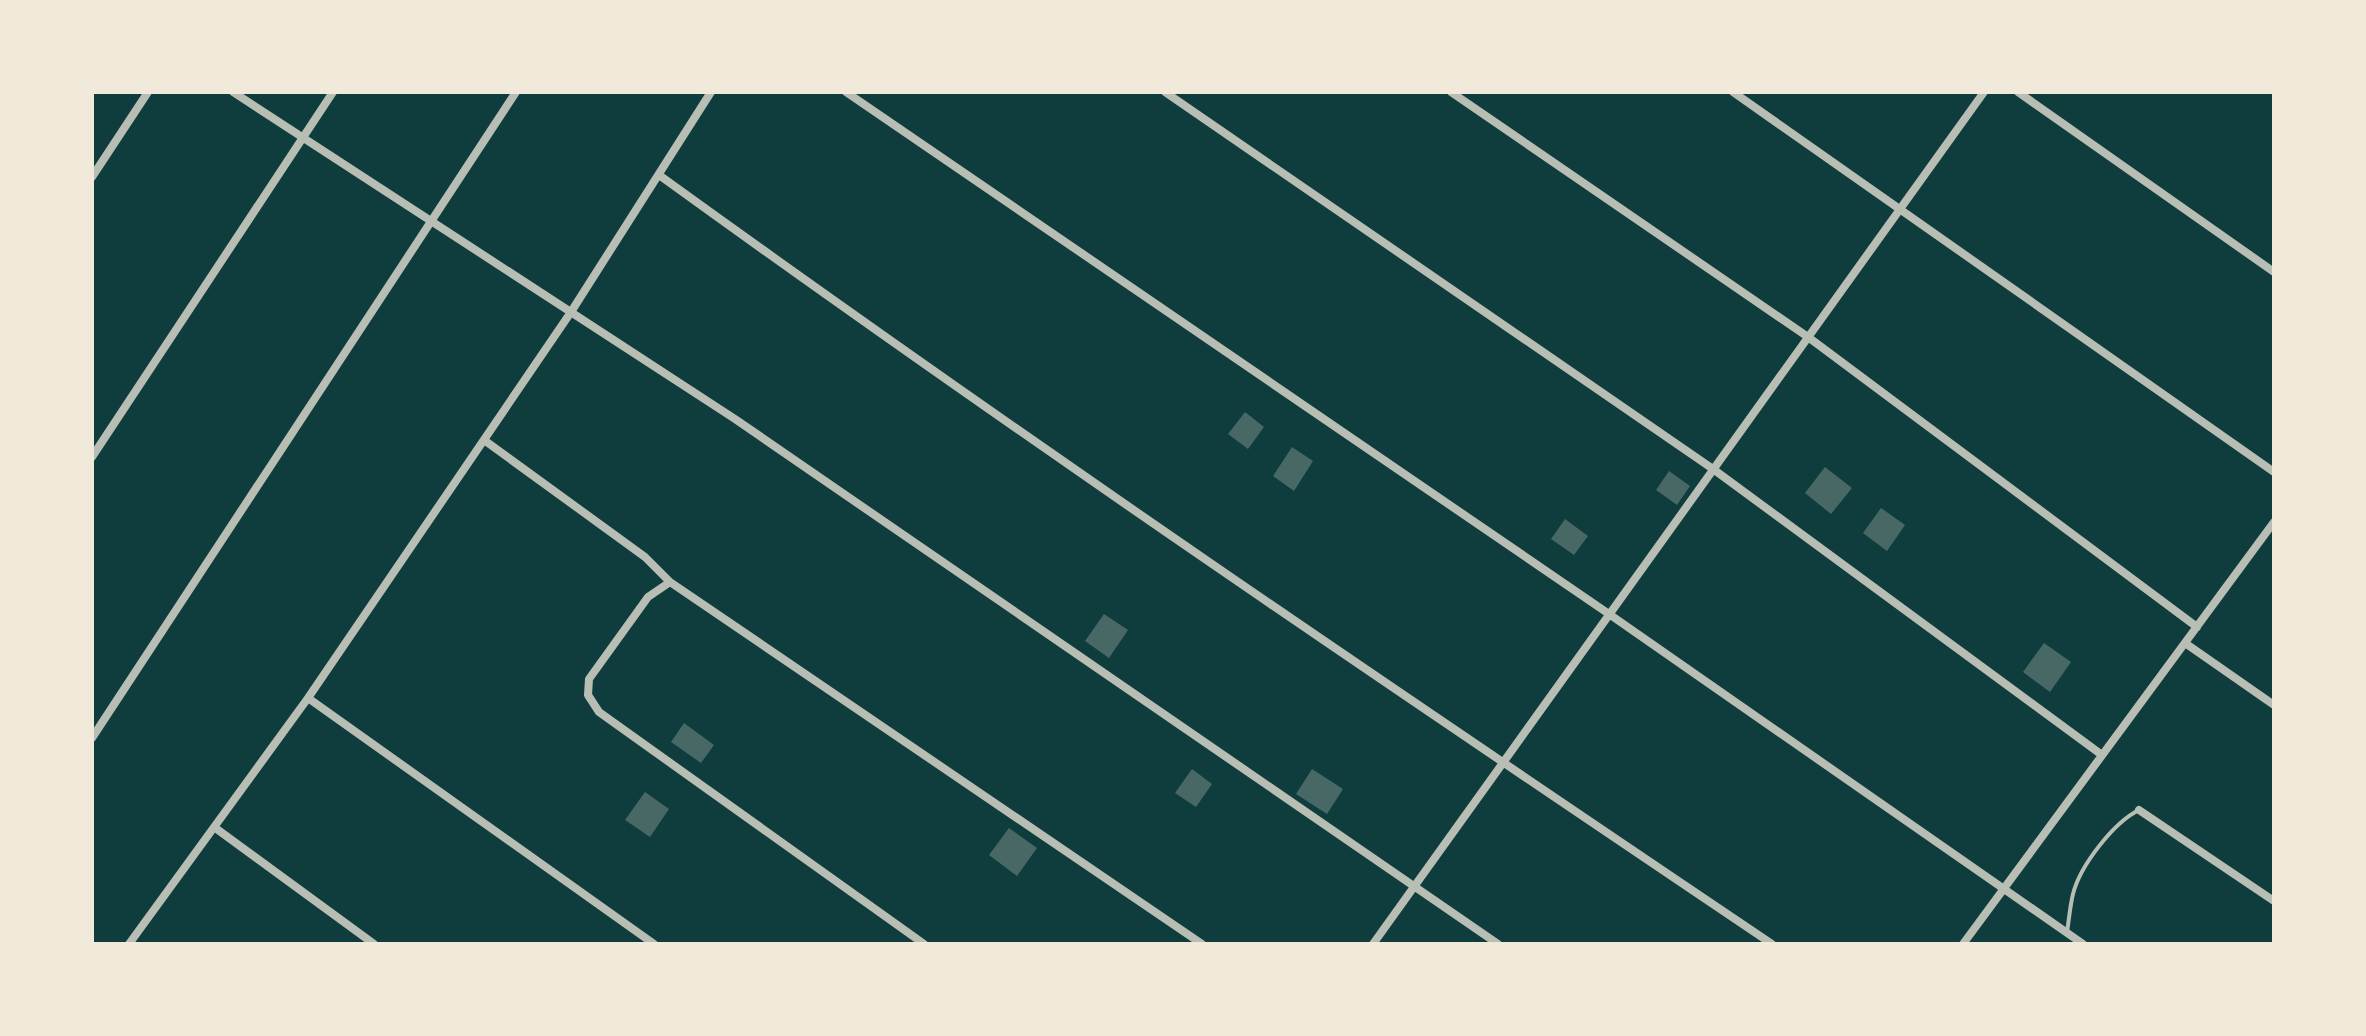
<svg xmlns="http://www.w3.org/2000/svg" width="2366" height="1036" viewBox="0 0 2366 1036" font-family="Lato,sans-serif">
<rect width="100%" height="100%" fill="#0f3d3e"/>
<path fill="#486865" d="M1245,412L1264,427L1248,449L1228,434Z
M1292,447L1313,461L1294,491L1273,476Z
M1825,467L1852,488L1831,514L1805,493Z
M1669,471L1690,486L1677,505L1656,490Z
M1881,508L1905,525L1887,551L1863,533Z
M1565,519L1588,536L1574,555L1551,539Z
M1104,614L1128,630L1109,658L1085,641Z
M2044,643L2071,662L2050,692L2023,672Z
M684,723L714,745L701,763L671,742Z
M1192,769L1212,784L1196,807L1175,793Z
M1312,769L1343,789L1327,814L1296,794Z
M645,792L669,809L650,837L625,820Z
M1009,828L1037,848L1017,876L989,855Z"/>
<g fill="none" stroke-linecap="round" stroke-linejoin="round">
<path stroke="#b8beb3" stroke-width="4" d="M2067,932C2069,920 2070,906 2073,894C2080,866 2113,823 2139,810"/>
<path stroke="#b8beb3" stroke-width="8" d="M233,92L735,419L1498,944
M846,92L1609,614L2083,944
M1165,92L1713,469L2102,755
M1451,92L1808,337L2197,627
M1733,92L2274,472
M2018,92L2274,272
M659,175C1024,439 1398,692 1772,944
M92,177L148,92
M484,440L645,557L670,582L1202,944
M92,457L333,92
M670,582L648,597L589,679L588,695L599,712L924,944
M2185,643L2274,705
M308,698L654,944
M92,738L516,92
M2139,810L2274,901
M214,827L374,944
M129,944L308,698L571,312L711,92
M1373,944L1984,92
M1963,944L2274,522"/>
</g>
<rect width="2366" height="1036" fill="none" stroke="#f1e9da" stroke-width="188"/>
</svg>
